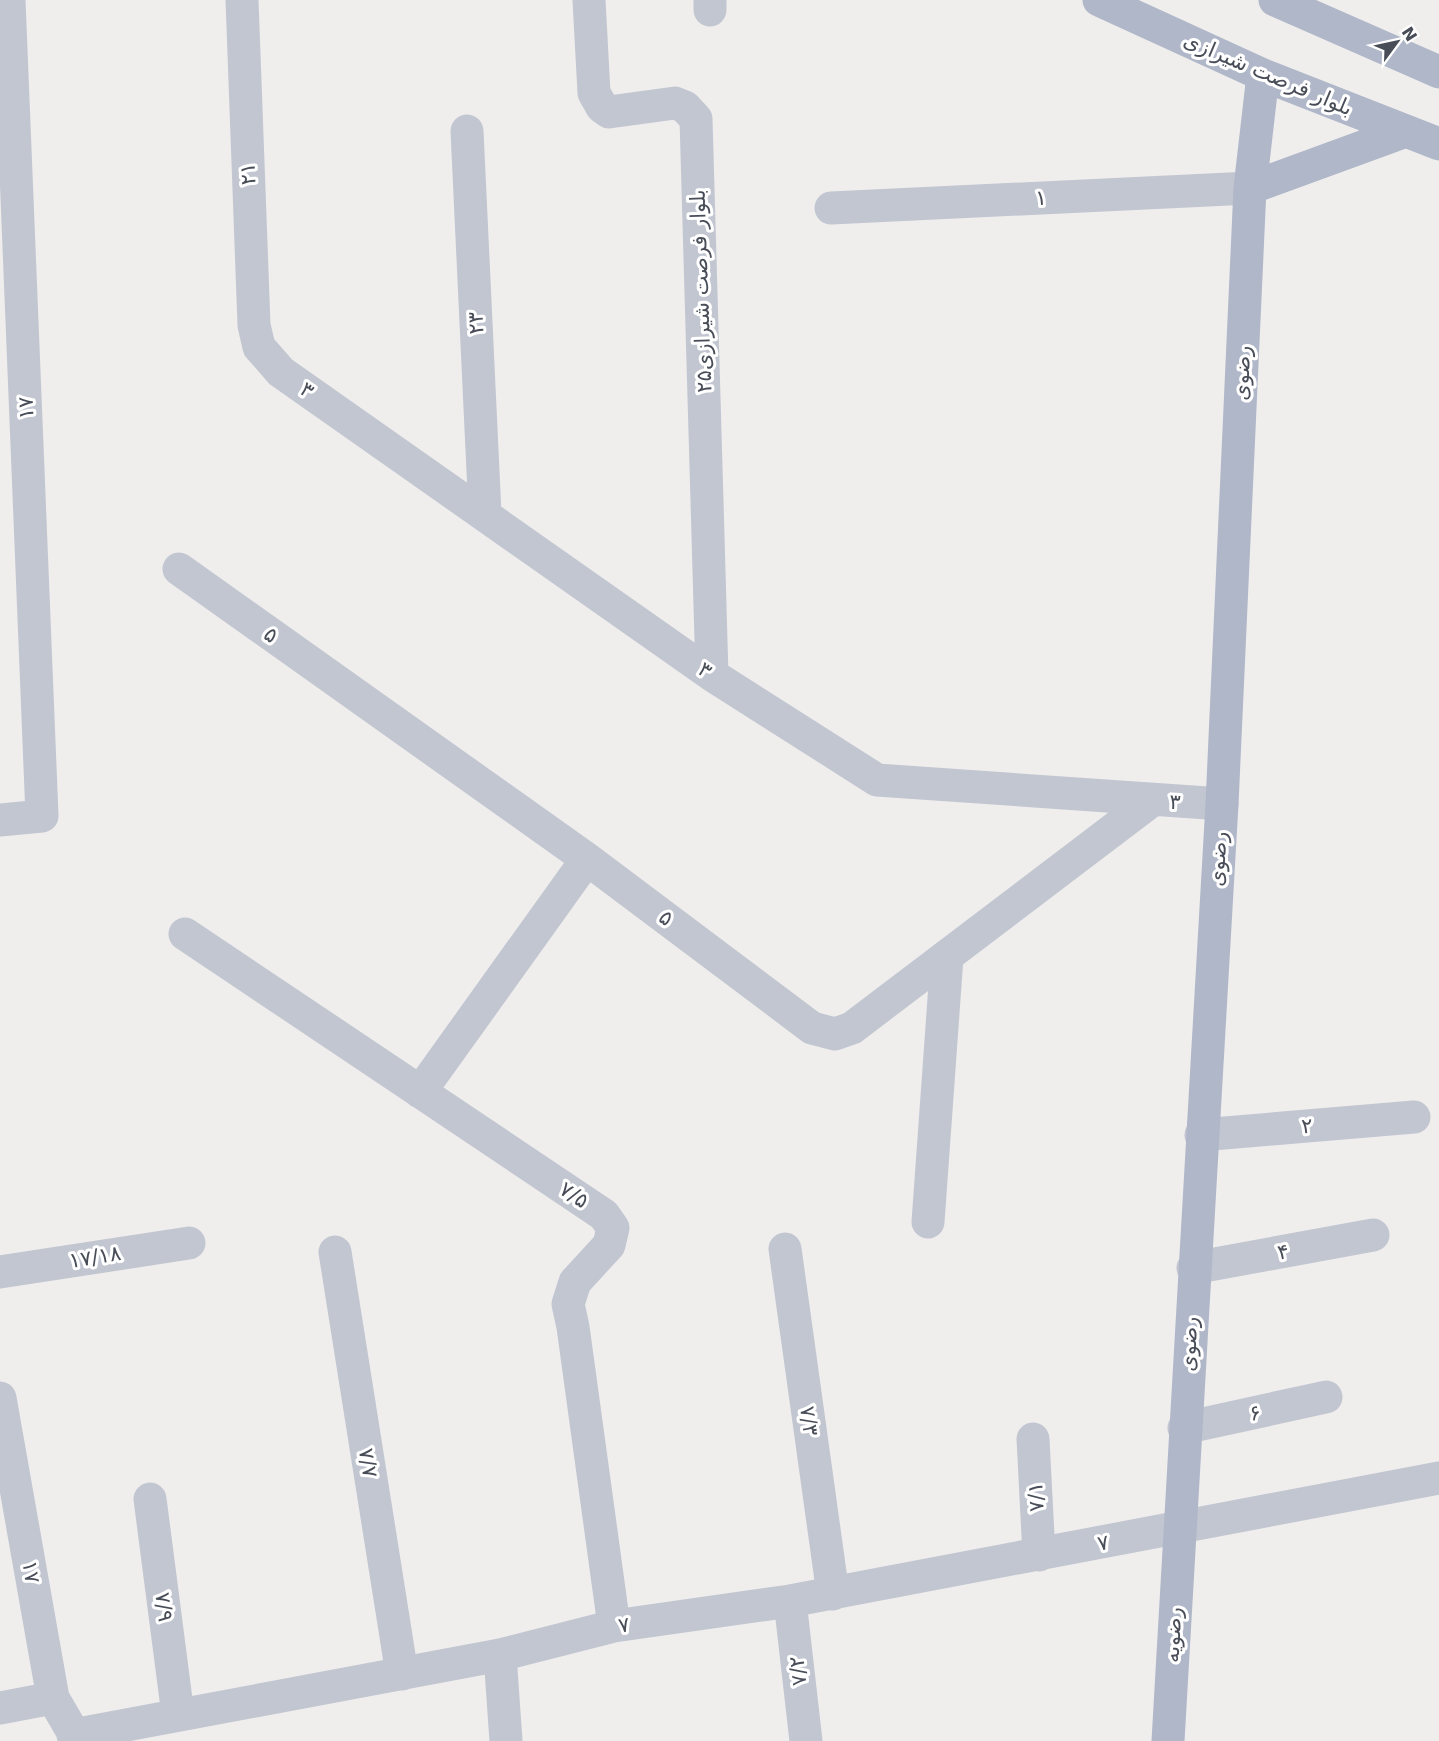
<svg xmlns="http://www.w3.org/2000/svg" width="1439" height="1741" viewBox="0 0 1439 1741" font-family="'DejaVu Sans','Noto Sans Arabic',sans-serif">
<rect width="100%" height="100%" fill="#efeeed"/>
<g fill="none" stroke-linecap="round" stroke-linejoin="round">
<path stroke="#c2c6d1" stroke-width="33" d="M242,0L254,325L259,347L281,372L712,675L877,780L1222,804
M589,0L594,93L602,107L609,112L675,103L685,107L696,119L712,675
M710,0V10
M467,131L485,514
M831,208L1250,188
M179,569L587,859L812,1028L835,1034L852,1028L1151,801
M0,820L42,816L9,0
M185,934L604,1215L613,1228L609,1245L575,1282L568,1304L573,1327L614,1626
M420,1092L587,859
M1201,1135L1414,1117
M928,1222L947,957
M785,1249L833,1594
M335,1252L402,1674
M1193,1268L1373,1235
M0,1272L189,1243
M0,1398L53,1698L78,1741
M1184,1428L1326,1397
M1033,1439L1039,1555
M150,1499L178,1715
M790,1601L806,1741
M500,1655L506,1741
M0,1708L53,1698
M73,1735L500,1655L614,1626L790,1601L1439,1478"/>
<path stroke="#b0b7c9" stroke-width="33" d="M1099,0L1263,75L1439,144
M1275,0L1439,72
M1263,75L1250,188L1406,131
M1168,1741L1222,804L1250,188"/>
</g>
<g text-anchor="middle" stroke-width="6" stroke-linejoin="round" paint-order="stroke">
<g font-size="21" fill="#484d58" stroke="#fff">
<text transform="translate(1268 74) rotate(23)" y="7">بلوار فرصت شیرازی</text>
<text transform="translate(248 174) rotate(-92)" y="7">۲۱</text>
<text transform="translate(1041 198) rotate(-3)" y="7">۱</text>
<text transform="translate(701 291) rotate(-92)" y="7">بلوار فرصت شیرازی۲۵</text>
<text transform="translate(476 323) rotate(-93)" y="7">۲۳</text>
<text transform="translate(1242 373) rotate(-87)" y="7">رضوی</text>
<text transform="translate(307 390) rotate(35)" y="7">۳</text>
<text transform="translate(26 408) rotate(-92)" y="7">۱۷</text>
<text transform="translate(271 635) rotate(35)" y="7">۵</text>
<text transform="translate(705 670) rotate(35)" y="7">۳</text>
<text transform="translate(1175 802) rotate(3)" y="7">۳</text>
<text transform="translate(1218 859) rotate(-86)" y="7">رضوی</text>
<text transform="translate(666 918) rotate(37)" y="7">۵</text>
<text transform="translate(1307 1126) rotate(-5)" y="7">۲</text>
<text transform="translate(574 1195) rotate(34)" y="7">۷/۵</text>
<text transform="translate(1283 1252) rotate(-10)" y="7">۴</text>
<text transform="translate(95 1257) rotate(-9)" y="7">۱۷/۱۸</text>
<text transform="translate(1189 1344) rotate(-87)" y="7">رضوی</text>
<text transform="translate(1255 1413) rotate(-12)" y="7">۶</text>
<text transform="translate(809 1421) rotate(82)" y="7">۷/۳</text>
<text transform="translate(368 1463) rotate(81)" y="7">۷/۷</text>
<text transform="translate(1036 1497) rotate(-93)" y="7">۷/۱</text>
<text transform="translate(1103 1543) rotate(-10)" y="7">۷</text>
<text transform="translate(31 1572) rotate(80)" y="7">۱۷</text>
<text transform="translate(164 1607) rotate(83)" y="7">۷/۹</text>
<text transform="translate(624 1625) rotate(-9)" y="7">۷</text>
<text transform="translate(1173 1635) rotate(-87)" y="7">رضویه</text>
<text transform="translate(798 1671) rotate(-96)" y="7">۷/۲</text>
</g>
</g>
<g transform="translate(1397 42) rotate(57)" stroke="#ffffff" stroke-width="4.5" paint-order="stroke">
<path d="M0-4.5L10 22L0 15L-10 22Z" fill="#484d58"/>
<text y="-9" font-size="16" font-weight="bold" text-anchor="middle" fill="#484d58">N</text>
</g>
</svg>
